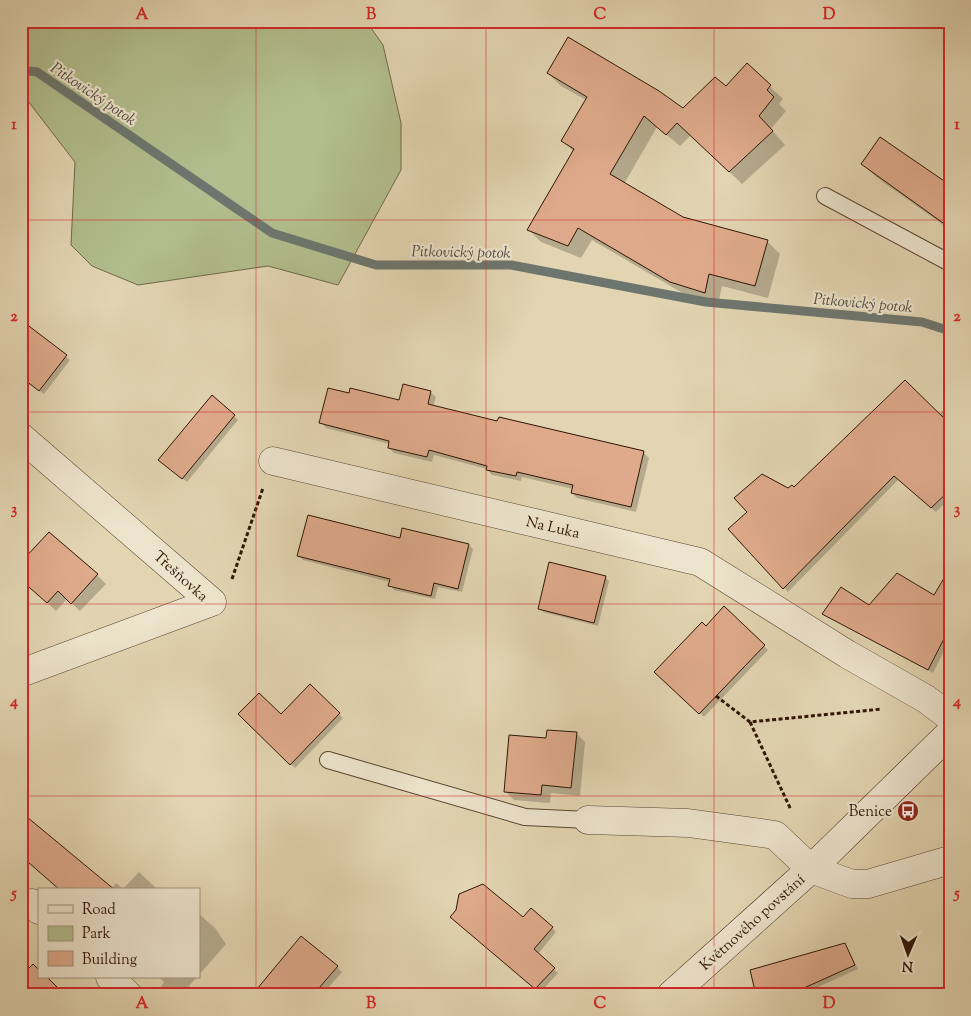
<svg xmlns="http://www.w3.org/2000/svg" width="971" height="1016" viewBox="0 0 971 1016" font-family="'Sorts Mill Goudy',serif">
<rect width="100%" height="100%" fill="#e3d5b2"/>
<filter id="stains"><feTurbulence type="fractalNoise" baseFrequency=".004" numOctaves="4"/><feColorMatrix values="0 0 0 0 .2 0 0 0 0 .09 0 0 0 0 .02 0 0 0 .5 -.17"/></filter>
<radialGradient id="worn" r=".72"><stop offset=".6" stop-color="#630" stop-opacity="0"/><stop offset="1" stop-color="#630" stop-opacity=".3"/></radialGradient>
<path fill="#b2bd8d" stroke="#706948" d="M21,21H366L383,45L401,123V170L338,285L268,266L138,285L92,266L71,245L75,162L21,92Z"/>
<path fill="#0003" d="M747,65L783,99L779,104L786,111L771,129L785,145L742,184L691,135L680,146L657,127L624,184L683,218L767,241L780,254L768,298L722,286L718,305L684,294L592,240L581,258L541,242L528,229L574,152L562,140L586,100L561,86L548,73L683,110L726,88Z
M863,164L950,187V230L876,177Z
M27,326L70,360L44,394L30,384L21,396V333Z
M430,392L436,397L433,407L643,452L649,458L636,512L577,498L572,493L573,489L522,477L521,481L492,475L487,469L434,455L432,462L394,453L389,448L390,444L326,428L321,422L350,395L400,401Z
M946,408L950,412V498L936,512L899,479L788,592L730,529L788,489L939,415Z
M234,416L238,420L187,482L164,464Z
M401,539L469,545L473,549L462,592L438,587L435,599L394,590L390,585V582L303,560L299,556Z
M97,575L106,584L80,611L67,599L56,611L21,577Z
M605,577L609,581L598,626L543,612L539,608Z
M950,579V639L933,673L823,614L934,597Z
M724,608L768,650L704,717L656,672L706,628Z
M310,686L343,718L295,768L240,714L281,716Z
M576,733L585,742L580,796L551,793L550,803L514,800L505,791L547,740Z
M139,872L158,890H61L112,888L116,883L123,889Z
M457,910L523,919L552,928L556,932L538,954L558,973L540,993L456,921Z
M199,914L215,928L226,944L199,975Z
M844,944L858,969L807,992L808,995H758Z
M337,967L342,972L322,995H281Z
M158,977H197L189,986L195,995H156L164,982Z
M518,991L523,995H515Z"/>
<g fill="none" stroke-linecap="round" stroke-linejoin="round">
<path stroke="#6d766e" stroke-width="9" d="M21,70L37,72L272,233L376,265H511L706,302L922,322L950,331"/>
</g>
<path fill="#deaa8b" stroke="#2e1504" d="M568,37L659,91L683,108L715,77L726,86L747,63L771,85L767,90L774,97L759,116L773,131L729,172L677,123L666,135L644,116L610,174L683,217L768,240L755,286L709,274L705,293L670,282L578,228L568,246L527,230L574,149L561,141L587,97L547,73Z
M880,137L950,185V228L861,164Z
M21,320L67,355L39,391L21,377Z
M905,380L950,424V490L931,508L894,476L783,589L728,529L747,512L734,498L762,474L788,488L792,485L794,487Z
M403,384L431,391L428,404L497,421L499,417L644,451L631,507L571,493L573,485L517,472L516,476L486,470L487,466L429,450L427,457L388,448L389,441L319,423L328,388L349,393L350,388L399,400Z
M212,395L235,415L182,479L158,460Z
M308,515L400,538L402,528L469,544L458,589L434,583L431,596L388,586L390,579L297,556Z
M49,532L98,574L71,604L58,591L47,603L21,580V562Z
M549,562L606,576L594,623L538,609Z
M950,568V627L928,670L822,614L841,587L869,605L897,573L934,595Z
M724,606L765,645L699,714L654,672L702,622L706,626Z
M310,684L340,713L290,765L238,714L259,693L281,714Z
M547,730L577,732L571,788L542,785L541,795L504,792L509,735L546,738Z
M21,812L115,890H60L21,856Z
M483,884L523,917L531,908L553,927L534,949L555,968L535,989L450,917L456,910L459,894Z
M301,936L338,966L313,995H252Z
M845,943L855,965L804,988L806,995H756L750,970Z
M33,964L39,970V977H47L65,995H21V976Z"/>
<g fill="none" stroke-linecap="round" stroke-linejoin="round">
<g stroke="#5b4530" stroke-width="18">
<path id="lane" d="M825,196L950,263
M328,760L525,817L588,820"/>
</g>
<g stroke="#5b4530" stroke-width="29">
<path id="street" d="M21,437L212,602L21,673
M273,461L700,562L847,654L926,699L950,717
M588,820L688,823L775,835L811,869L852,884H868L950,860
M32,903L39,910
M110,977L128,995"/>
</g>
<g stroke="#2e1504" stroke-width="29">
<path id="secondary" d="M671,995L811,869L950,733"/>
</g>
<path stroke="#2e1504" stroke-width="3" stroke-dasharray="4 2.5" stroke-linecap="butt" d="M232,579L263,488
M716,696L750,722L882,709
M750,722L791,810"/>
<use href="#lane" stroke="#ede4cd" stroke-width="16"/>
<use href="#street" stroke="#ede4cd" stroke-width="28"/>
<use href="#secondary" stroke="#ede4cd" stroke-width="28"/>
</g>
<path fill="none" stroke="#d62828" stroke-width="1" stroke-opacity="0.55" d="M256,21V995M486,21V995M714,21V995M21,220H950M21,412H950M21,604H950M21,796H950"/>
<defs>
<g id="bus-disc" transform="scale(1.125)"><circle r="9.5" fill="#8f2418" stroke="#ede4cd"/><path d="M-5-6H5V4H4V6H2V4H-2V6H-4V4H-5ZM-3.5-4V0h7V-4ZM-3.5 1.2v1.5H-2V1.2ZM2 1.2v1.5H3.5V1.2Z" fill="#fff"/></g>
</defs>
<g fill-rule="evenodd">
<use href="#bus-disc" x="908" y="811"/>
</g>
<g text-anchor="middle" stroke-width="4.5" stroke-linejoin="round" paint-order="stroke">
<g font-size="15" fill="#2e1504" stroke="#ede4cd">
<text transform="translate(553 527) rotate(13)" y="5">Na Luka</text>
<text transform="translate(181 576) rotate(42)" y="5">Třešňovka</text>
<text transform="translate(752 922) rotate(-42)" y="5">Květnového povstání</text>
</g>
<g font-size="15" fill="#2e1504" stroke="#ede4cd" text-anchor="end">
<text x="892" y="816">Benice</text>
</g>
<g font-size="16" font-style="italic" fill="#534e42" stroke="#ede4cd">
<text transform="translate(94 93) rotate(34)" y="6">Pitkovický potok</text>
<text transform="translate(461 251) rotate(1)" y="6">Pitkovický potok</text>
<text transform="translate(863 302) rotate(5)" y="6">Pitkovický potok</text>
</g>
</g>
<rect width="971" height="1016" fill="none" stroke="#e3d5b2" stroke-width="55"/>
<rect x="38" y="888" width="162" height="90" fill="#ede4cd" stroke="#a1917d"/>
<rect x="48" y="905" width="25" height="8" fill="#ede4cd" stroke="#a1917d"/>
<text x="82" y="914" font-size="15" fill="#2e1504">Road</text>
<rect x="48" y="926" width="25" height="15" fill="#b2bd8d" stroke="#a1917d"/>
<text x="82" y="938" font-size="15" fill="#2e1504">Park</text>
<rect x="48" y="951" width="25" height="15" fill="#deaa8b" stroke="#a1917d"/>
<text x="82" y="964" font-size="15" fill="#2e1504">Building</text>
<g transform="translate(908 954) rotate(182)" stroke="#ede4cd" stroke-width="4" paint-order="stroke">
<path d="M0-4L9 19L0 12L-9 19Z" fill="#2e1504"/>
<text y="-8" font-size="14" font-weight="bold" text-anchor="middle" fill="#2e1504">N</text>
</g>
<rect x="28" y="28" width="916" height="960" fill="none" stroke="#d62828" stroke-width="2"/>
<g font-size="16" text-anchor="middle" font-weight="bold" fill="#d62828">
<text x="142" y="19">A</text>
<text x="371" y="19">B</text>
<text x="600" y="19">C</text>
<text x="829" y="19">D</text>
<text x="14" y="129">1</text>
<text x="957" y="129">1</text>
<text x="14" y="321">2</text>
<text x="957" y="321">2</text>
<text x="14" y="514">3</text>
<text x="957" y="514">3</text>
<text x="14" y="706">4</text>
<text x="957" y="706">4</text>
<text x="14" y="898">5</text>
<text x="957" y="898">5</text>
<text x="142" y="1008">A</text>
<text x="371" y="1008">B</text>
<text x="600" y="1008">C</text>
<text x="829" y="1008">D</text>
</g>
<rect width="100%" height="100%" filter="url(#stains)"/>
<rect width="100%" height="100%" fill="url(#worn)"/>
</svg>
